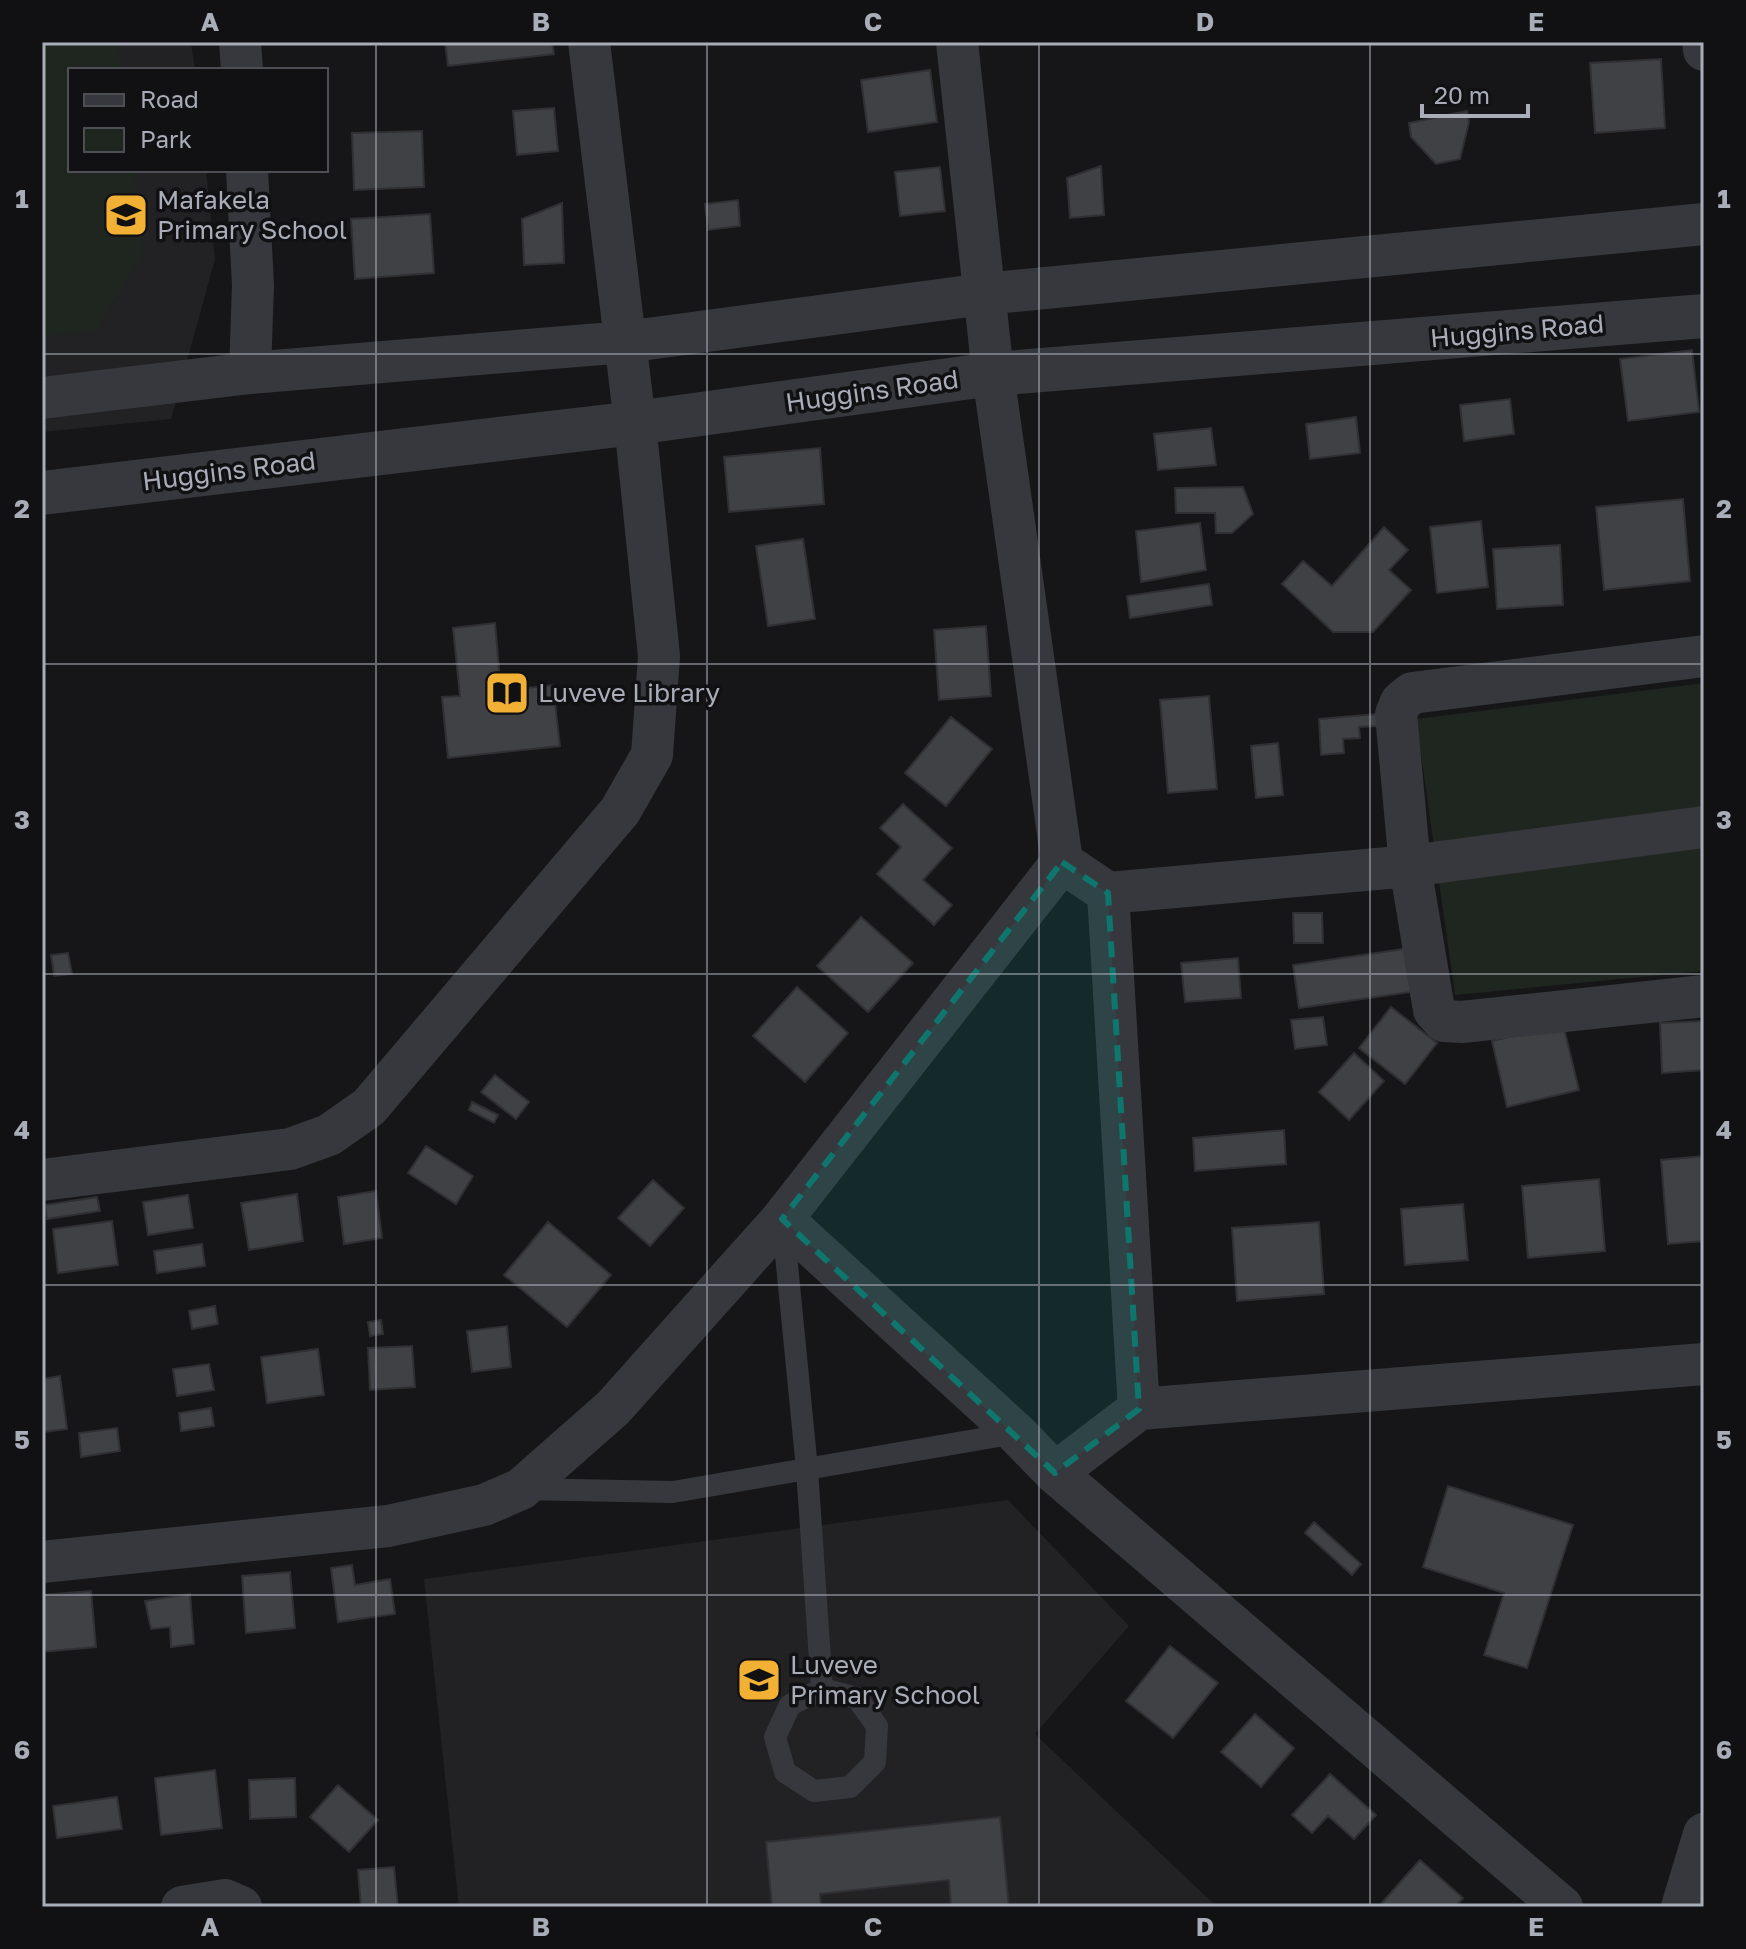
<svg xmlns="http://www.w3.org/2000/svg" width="1746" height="1949" viewBox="0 0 1746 1949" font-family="'Golos Text',sans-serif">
<rect width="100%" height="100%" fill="#161618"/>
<path fill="#222225" d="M42,42H191L195,70H70V170H206L215,259L171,419L42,432Z
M1008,1500L1129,1626L1035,1734L1217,1907H459L424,1579Z"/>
<path fill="#1e261f" d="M42,42H117L121,70H70V170H133L144,252L96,330L42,337Z
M1704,683V971L1455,995L1416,719Z"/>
<path fill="#404145" stroke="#303034" stroke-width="2" d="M445,42H552L554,54L448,66Z
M1661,59L1665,128L1595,133L1590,63Z
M930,70L937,122L868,132L861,80Z
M554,108L558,151L517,155L513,111Z
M1467,111L1469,122L1460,159L1436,164L1411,137L1409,123Z
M422,131L424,187L354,190L352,133Z
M1101,166L1104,215L1070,218L1067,178Z
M940,167L945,211L900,216L895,172Z
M738,200L740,226L708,230L705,204Z
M562,203L564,263L524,265L522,219Z
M430,214L434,273L355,279L351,219Z
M1692,350L1699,412L1628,421L1620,359Z
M1510,399L1514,434L1464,441L1460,405Z
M1356,417L1360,453L1310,459L1306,424Z
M1211,428L1216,465L1158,470L1154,434Z
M820,448L824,504L729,512L724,457Z
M1243,487L1253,514L1232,533H1216L1215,513H1176L1175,488Z
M1683,499L1690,581L1604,590L1596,507Z
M1481,521L1488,587L1437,593L1430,527Z
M1200,523L1206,570L1141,582L1136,531Z
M1384,527L1408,550L1389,570L1411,590L1373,632H1333L1282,584L1303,561L1332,586Z
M803,539L815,619L768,626L756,546Z
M1560,545L1563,605L1497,609L1493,549Z
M1209,584L1212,605L1130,618L1127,596Z
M495,623L501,691L553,685L560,746L448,758L442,697L460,696L453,628Z
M986,626L991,696L939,700L934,630Z
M1209,696L1217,789L1168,793L1160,700Z
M1377,714V726L1359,727L1360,738L1343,739L1344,753L1321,755L1319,719Z
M951,717L992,749L946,806L905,773Z
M1278,743L1283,795L1256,798L1251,746Z
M903,804L952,848L923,880L952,905L934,925L877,874L901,847L880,828Z
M1293,913H1322L1323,943H1294Z
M861,917L913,963L868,1012L817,966Z
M1404,949L1411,992L1299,1008L1293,965Z
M68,953L72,974L54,976L51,955Z
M1238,958L1241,998L1185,1002L1181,963Z
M797,987L848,1033L805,1082L753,1036Z
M1391,1007L1437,1043L1405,1084L1359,1048Z
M1323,1017L1327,1045L1295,1049L1291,1020Z
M1704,1021V1070L1662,1073L1660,1023Z
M1563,1024L1579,1090L1507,1107L1492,1041Z
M1354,1053L1384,1081L1349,1120L1319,1092Z
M495,1075L529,1102L516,1119L481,1092Z
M472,1102L498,1115L494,1123L469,1110Z
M1284,1130L1286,1164L1195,1171L1193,1138Z
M426,1146L473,1176L456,1204L408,1173Z
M1704,1156V1241L1668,1244L1661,1160Z
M1599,1179L1605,1251L1528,1258L1522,1186Z
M653,1180L684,1208L650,1246L618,1218Z
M376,1191L382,1238L344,1244L338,1197Z
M297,1194L303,1241L249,1250L241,1203Z
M188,1195L193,1228L148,1235L143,1202Z
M97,1197L100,1211L47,1219L45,1205Z
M1463,1204L1468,1260L1405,1265L1401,1209Z
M112,1221L118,1265L58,1273L53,1229Z
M548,1222L611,1275L567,1327L504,1275Z
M1319,1222L1324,1294L1237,1301L1232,1228Z
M202,1244L205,1266L157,1273L154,1251Z
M215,1306L218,1324L192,1329L189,1311Z
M381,1320L383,1334L370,1336L368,1322Z
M507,1326L511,1367L472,1372L467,1331Z
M412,1346L415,1387L370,1390L368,1348Z
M318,1349L324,1395L267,1403L261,1357Z
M209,1364L214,1390L177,1396L173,1369Z
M60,1376L67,1429L43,1432L42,1379Z
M211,1408L214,1426L181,1431L179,1413Z
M117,1428L120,1451L81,1457L79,1433Z
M1448,1486L1573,1525L1527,1668L1484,1655L1504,1593L1423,1567Z
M1314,1522L1361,1564L1352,1575L1305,1533Z
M352,1565L355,1585L390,1579L395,1614L338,1622L331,1568Z
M290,1572L295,1628L246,1633L242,1576Z
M91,1591L96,1647L42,1652V1595Z
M190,1594L194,1644L171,1647L170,1627L151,1629L145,1601Z
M1170,1646L1218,1683L1173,1738L1126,1701Z
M1255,1714L1294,1748L1261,1787L1221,1752Z
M215,1770L222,1828L161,1835L155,1778Z
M1330,1774L1376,1815L1354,1839L1328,1816L1312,1833L1292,1815Z
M295,1778L296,1817L250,1819L249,1780Z
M338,1785L378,1820L349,1852L310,1817Z
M117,1797L122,1829L57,1838L53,1806Z
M1000,1817L1009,1907H951L949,1880L820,1894L821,1907H772L766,1842Z
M1420,1860L1463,1898L1455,1907H1382L1380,1905Z
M394,1867L398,1907H361L358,1870Z"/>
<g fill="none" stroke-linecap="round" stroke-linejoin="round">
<path stroke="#37383d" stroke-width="22" d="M783,1224L807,1469L822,1689
M522,1489L673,1492L1016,1433
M822,1689L857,1698L877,1726L875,1762L850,1787L814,1791L785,1772L775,1737L790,1705Z"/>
<path stroke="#37383d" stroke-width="42" d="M240,42L242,70
M1703,42L1704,50
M247,170L253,285L250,373
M42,398L250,373L625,342L984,294L1704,224
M1704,656L1412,693L1401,702L1396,714L1410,866L1434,1010L1444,1021L1462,1022L1704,996
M1062,862L1108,893L1410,866L1704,827
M1108,893L1139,1409
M42,1180L290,1149L329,1135L369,1107L620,811L652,755L659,656L635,423L589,42
M782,1219L1016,1433L1055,1473L1562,1907
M1055,1473L1139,1409L1704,1364
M42,1562L388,1526L484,1505L521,1489L613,1408L782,1219L1062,862L993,374L957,42
M182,1907L225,1900L241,1907
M1682,1907L1704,1834"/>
<path stroke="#37383d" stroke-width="44" d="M42,493L635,423L993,374L1704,316"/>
</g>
<path fill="#0f766e" fill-opacity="0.2" stroke="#0f766e" stroke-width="6" stroke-dasharray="16 10" stroke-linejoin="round" d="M1062,862L1108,893L1139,1409L1055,1473L782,1219Z"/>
<path fill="none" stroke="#a8adb8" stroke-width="2" stroke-opacity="0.55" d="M376,42V1907M707,42V1907M1039,42V1907M1370,42V1907M42,354H1704M42,664H1704M42,974H1704M42,1285H1704M42,1595H1704"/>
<defs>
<g id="school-square" transform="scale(2.3)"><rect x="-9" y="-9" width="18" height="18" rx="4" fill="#f2b134" stroke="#111113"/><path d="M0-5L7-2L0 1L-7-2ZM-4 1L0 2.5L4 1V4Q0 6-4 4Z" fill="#111"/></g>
<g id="library-square" transform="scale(2.3)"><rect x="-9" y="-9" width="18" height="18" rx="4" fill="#f2b134" stroke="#111113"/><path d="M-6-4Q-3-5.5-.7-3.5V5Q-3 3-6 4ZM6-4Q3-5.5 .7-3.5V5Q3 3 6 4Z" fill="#111"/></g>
</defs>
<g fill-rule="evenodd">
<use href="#school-square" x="126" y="215"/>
<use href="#library-square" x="507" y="693"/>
<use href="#school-square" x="759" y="1680"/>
</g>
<g text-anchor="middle" stroke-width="7" stroke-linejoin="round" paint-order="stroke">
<g font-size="26" fill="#a8adb8" stroke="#111113" text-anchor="start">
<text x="157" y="209">Mafakela<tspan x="157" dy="30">Primary School</tspan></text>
<text x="538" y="702">Luveve Library</text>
<text x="790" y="1674">Luveve<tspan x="790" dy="30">Primary School</tspan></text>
</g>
<g font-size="26" fill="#a8adb8" stroke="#111113">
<text transform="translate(1517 331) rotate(-5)" y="9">Huggins Road</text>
<text transform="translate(872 391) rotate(-8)" y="9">Huggins Road</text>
<text transform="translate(229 471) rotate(-7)" y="9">Huggins Road</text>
</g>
</g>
<rect width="1746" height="1949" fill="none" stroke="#111113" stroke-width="88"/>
<rect x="68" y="68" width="260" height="104" fill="#111113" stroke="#4d4f55" stroke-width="2"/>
<rect x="84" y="94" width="40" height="12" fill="#37383d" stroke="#4d4f55" stroke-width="2"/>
<text x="140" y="108" font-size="24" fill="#a8adb8">Road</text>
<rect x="84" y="128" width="40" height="24" fill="#1e261f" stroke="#4d4f55" stroke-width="2"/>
<text x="140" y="148" font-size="24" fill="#a8adb8">Park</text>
<path d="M1422 104v12h106v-12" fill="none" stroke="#a8adb8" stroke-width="4"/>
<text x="1434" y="104" font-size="24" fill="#a8adb8" stroke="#111113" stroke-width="6" paint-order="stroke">20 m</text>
<rect x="44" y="44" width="1658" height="1861" fill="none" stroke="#a8adb8" stroke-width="3"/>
<g font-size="26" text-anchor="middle" font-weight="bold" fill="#a8adb8">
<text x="210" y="31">A</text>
<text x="541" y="31">B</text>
<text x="873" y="31">C</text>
<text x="1205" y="31">D</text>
<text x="1536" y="31">E</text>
<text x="22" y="208">1</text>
<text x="1724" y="208">1</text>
<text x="22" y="518">2</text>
<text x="1724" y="518">2</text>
<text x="22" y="829">3</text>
<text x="1724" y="829">3</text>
<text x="22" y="1139">4</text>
<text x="1724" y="1139">4</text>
<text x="22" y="1449">5</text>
<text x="1724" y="1449">5</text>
<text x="22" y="1759">6</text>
<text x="1724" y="1759">6</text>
<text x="210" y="1936">A</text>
<text x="541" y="1936">B</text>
<text x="873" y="1936">C</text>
<text x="1205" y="1936">D</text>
<text x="1536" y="1936">E</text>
</g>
</svg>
